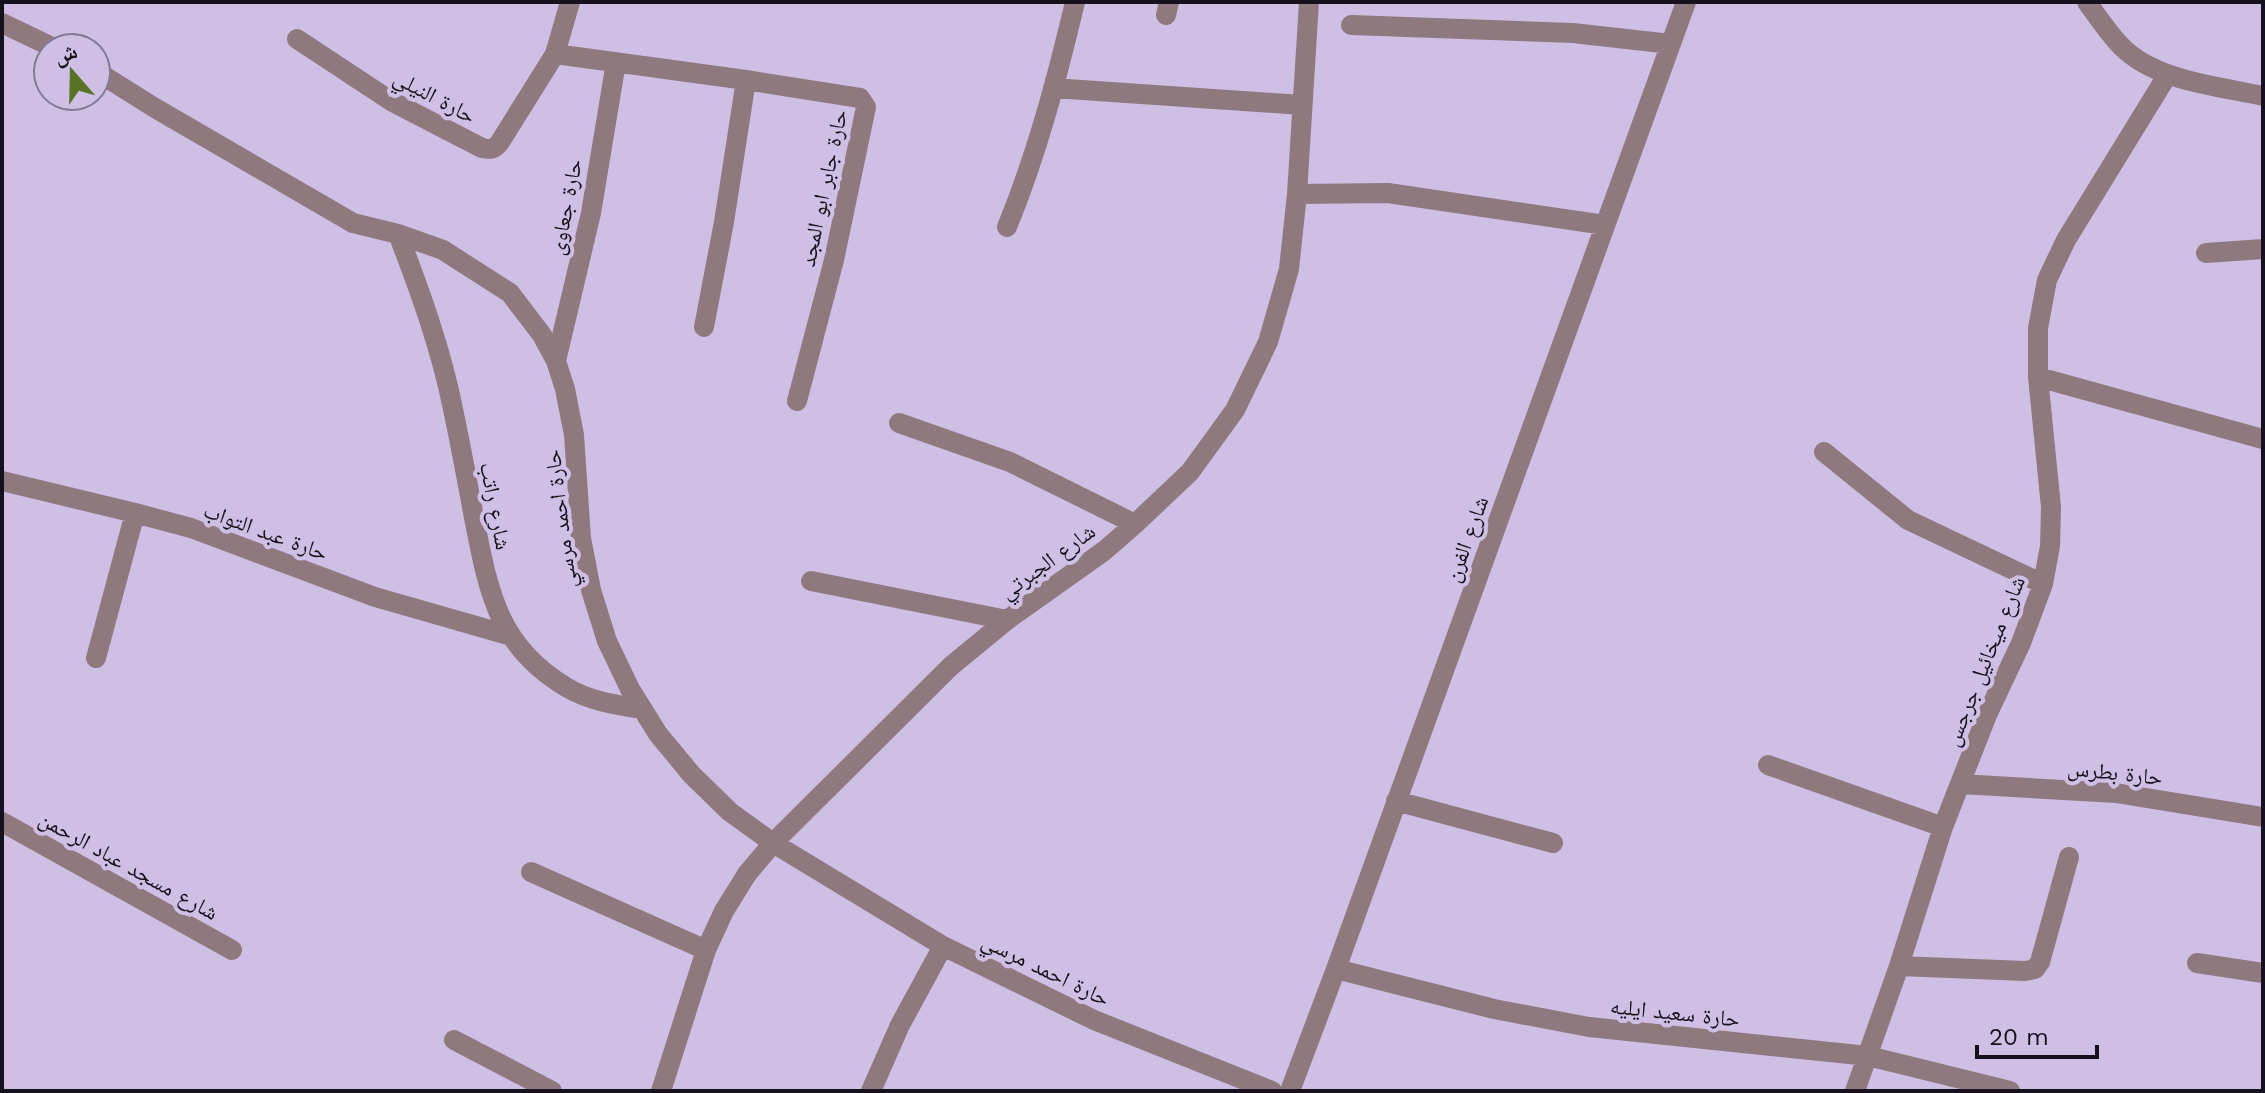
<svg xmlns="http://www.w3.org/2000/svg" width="2265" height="1093" viewBox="0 0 2265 1093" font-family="'Work Sans','Noto Naskh Arabic',sans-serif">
<rect width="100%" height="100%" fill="#d0bfe5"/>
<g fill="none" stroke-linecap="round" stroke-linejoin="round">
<path stroke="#8e7a7e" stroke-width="20" d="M2087,2C2098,17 2109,34 2122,47C2156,81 2218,86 2263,96
M1166,15L1169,2
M2,23L54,48
M1351,25L1573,33L1671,44
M297,39L391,101L482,148C491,150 495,149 500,142L555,54L570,2
M555,54L746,80L860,98L866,107L834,260L797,401
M96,71L155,108L353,223L398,234L443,250L510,293L542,335L556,361L565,389L574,435L581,538L591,590L607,641L630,689L658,734L692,775L730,812L773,843L943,946L1094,1020L1272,1091
M1053,88L1302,105
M1297,194L1388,193L1605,225
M1007,227C1037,154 1057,78 1075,2
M398,234C420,291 441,349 453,409C461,447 468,485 475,523C489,594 499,647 566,687C589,701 616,705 642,709
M2206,253L2263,249
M704,327L724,222L746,80
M556,361L591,213L616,62
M2038,377L2263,439
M899,423L1010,462L1135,524
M1824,452L1908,520L2043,584
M2,481L135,513L191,528L375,597L511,636
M811,581L1007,620
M96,658L135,513
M1768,765L1943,827
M1960,784L2116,793L2263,817
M1396,801L1553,843
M2,822L232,950
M531,872L706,950
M2197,963L2263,973
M1899,966L2025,971L2035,969L2040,962L2069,857
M1336,969L1494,1009L1589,1027L1868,1056L2010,1091
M454,1040L552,1091
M661,1091L706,950L724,911L747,874L773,843L951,666L1007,620L1104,551L1135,524L1190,472L1235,410L1268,342L1289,269L1297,194L1309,2
M871,1091L900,1025L943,946
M1290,1091L1336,969L1686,2
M1855,1091L1899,966L1943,827L1987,715L2021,643L2043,584L2050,546L2051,507L2038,377V328L2047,280L2066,240L2168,74"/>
</g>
<g text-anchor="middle" stroke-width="8" stroke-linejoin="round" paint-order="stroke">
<g font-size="22" fill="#17111e" stroke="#d0bfe5">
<text transform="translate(435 96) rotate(28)" y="8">حارة النيلي</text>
<text transform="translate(823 188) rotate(-78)" y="8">حارة جابر ابو المجد</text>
<text transform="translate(565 207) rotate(-79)" y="8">حارة جعاوى</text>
<text transform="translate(496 506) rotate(79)" y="8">شارع راتب</text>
<text transform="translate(560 519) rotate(-97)" y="8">حارة احمد مرسي</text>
<text transform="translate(266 531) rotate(20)" y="8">حارة عبد التواب</text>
<text transform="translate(1466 539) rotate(-70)" y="8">شارع الفرن</text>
<text transform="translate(1047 561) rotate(-36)" y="8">شارع الجبرتي</text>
<text transform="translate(1984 661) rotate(-68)" y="8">شارع ميخائيل جرجس</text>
<text transform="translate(2115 772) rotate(6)" y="8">حارة بطرس</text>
<text transform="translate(129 865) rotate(29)" y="8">شارع مسجد عباد الرحمن</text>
<text transform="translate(1046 969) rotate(26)" y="8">حارة احمد مرسي</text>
<text transform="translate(1675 1012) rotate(6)" y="8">حارة سعيد ايليه</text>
</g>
</g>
<rect width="2265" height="1093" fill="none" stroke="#17111e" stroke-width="8"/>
<g transform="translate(72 72) rotate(340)"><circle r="38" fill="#d0bfe5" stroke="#867995" stroke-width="2"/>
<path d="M0-6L14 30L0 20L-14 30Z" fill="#597326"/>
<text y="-12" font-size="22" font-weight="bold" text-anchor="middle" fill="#17111e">ش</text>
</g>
<path d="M1977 1045v12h120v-12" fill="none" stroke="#17111e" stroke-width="4"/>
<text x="1989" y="1045" font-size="24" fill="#17111e" stroke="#d0bfe5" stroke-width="6" paint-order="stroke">20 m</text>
</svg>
